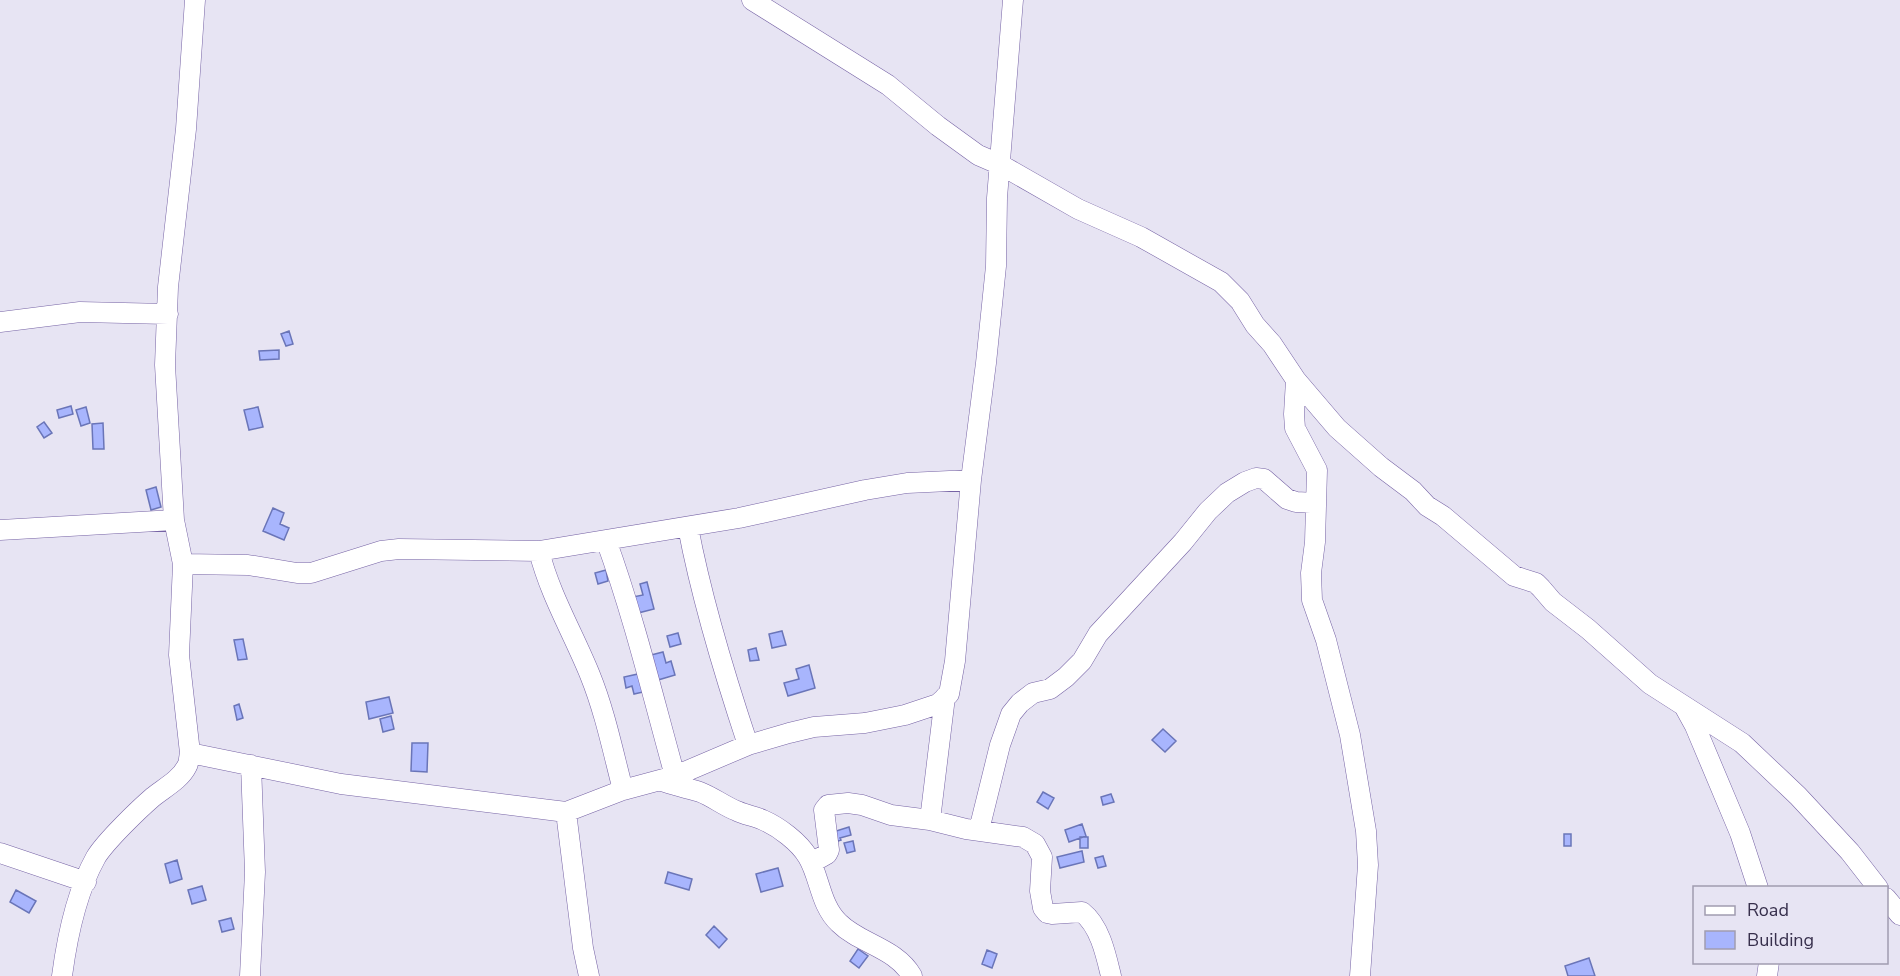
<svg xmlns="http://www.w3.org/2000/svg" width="1900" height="976" viewBox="0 0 1900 976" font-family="'Nunito Sans',sans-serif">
<rect width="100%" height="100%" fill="#e7e4f3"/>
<path fill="#a8b5fd" stroke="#6a75b8" stroke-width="1.5" d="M289,331L293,344L286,346L281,334Z
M279,350V359L260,360L259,351Z
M71,406L73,414L59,418L57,410Z
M86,407L90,423L81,426L76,410Z
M258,407L263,427L249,430L244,410Z
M44,422L52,433L44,438L37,427Z
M103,423L104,449H93L92,424Z
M156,487L161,507L151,510L146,490Z
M273,508L284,513L280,524L289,528L284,540L263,531Z
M606,570L608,581L598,584L595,573Z
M647,582L654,609L638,613L633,597L643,595L640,584Z
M782,631L786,645L772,648L769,634Z
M678,633L681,644L670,647L667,636Z
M243,639L247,659L238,660L234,640Z
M756,648L759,660L750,661L748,650Z
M663,652L666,663L671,661L675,675L658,680L651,655Z
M809,665L815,688L788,696L784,683L799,679L796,669Z
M638,674L643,692L634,694L632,686L626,688L624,677Z
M389,697L393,713L369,719L366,702Z
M239,704L243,718L237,720L234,706Z
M391,716L394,729L383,732L380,719Z
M1163,729L1176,741L1165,752L1152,740Z
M412,743H428L427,772L411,771Z
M1043,792L1054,798L1048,809L1037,802Z
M1111,794L1114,802L1103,805L1101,797Z
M1082,824L1086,836L1069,842L1065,830Z
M849,827L851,835L840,838L841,840L835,842L833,832Z
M1564,834H1571V846H1564Z
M1080,837H1088V848H1080Z
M853,841L855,851L847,853L844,843Z
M1082,851L1084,862L1060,868L1057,857Z
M1103,856L1106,866L1098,868L1095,858Z
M177,860L182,879L170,883L165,864Z
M778,868L783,886L761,892L756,874Z
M668,872L692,879L689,890L665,883Z
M202,886L206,900L192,904L188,890Z
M16,890L36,901L29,913L10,902Z
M231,918L234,929L222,932L219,921Z
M714,926L727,939L719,948L706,935Z
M858,949L868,956L859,968L850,961Z
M987,950L997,954L992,968L982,964Z
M1589,958L1595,976H1568L1565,966Z"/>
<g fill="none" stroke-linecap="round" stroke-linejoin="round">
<g stroke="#7663a5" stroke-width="21">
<path id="minor" d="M752,0L888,85L938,126L978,155L1001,165L1078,209L1141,237L1221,282L1240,301L1255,325L1272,344L1296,380L1337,428L1381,467L1413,491L1427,506L1443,516L1514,576L1536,583L1541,588L1553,602L1588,629L1650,684L1742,743L1798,796L1850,852L1878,888
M0,322L80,312L168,314
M1296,380L1294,414L1295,428L1317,470L1315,542L1311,573L1312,600L1326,640L1350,735L1366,831L1368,865L1360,976
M688,527C702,601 724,673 748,745
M0,530L174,520
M606,540C634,617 653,697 675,776
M539,551C550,595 573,633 590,675C605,712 613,752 623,790
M183,564L248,565L297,573H311L381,551L399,549L539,551L739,518L865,490L907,483L971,480
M1684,706L1695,726L1740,833L1758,888
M190,753L341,784L566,812L623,790L675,776L748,745L789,733L814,727L865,723L905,715L938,704L949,694L955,661L971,480L986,363L996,266L997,198L1013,0
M661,781C674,785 687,788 700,792C713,797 724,806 737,811C745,815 754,816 763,820C779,827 799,842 808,857C820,877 820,905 839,923C860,944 896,948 912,976
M566,812L583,948L589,976
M930,820L945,697
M979,830L1000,745L1011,714L1020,703L1033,693L1050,689L1066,677L1082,661L1098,634L1183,542L1208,511L1227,493L1245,482L1256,478L1264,479L1287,499L1296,502L1316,503
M0,853L86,882
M811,863L827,854L829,850L824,810L828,805L848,803L862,805L891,815L930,820L966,829L1023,837L1035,844L1042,857L1040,891L1043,908L1047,913L1052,914L1082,912C1100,926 1106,955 1111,976
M1886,898L1900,915
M62,976C67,938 77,891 96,857C106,841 138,810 153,797C164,788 180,780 187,766C189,763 189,757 190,753L179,655L183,564L174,520L165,365L168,287L186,129L195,0
M250,976L255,872L251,765
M1767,976L1769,962"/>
</g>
<use href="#minor" stroke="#fff" stroke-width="20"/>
</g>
<rect x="1693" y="886" width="195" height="78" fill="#e7e4f3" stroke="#a19cb0" stroke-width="1.5"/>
<rect x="1705" y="906" width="30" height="9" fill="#ffffff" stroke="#a19cb0" stroke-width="1.5"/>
<text x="1747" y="916" font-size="18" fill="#372f4c">Road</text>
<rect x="1705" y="931" width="30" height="18" fill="#a8b5fd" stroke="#a19cb0" stroke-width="1.5"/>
<text x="1747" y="946" font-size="18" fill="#372f4c">Building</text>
</svg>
